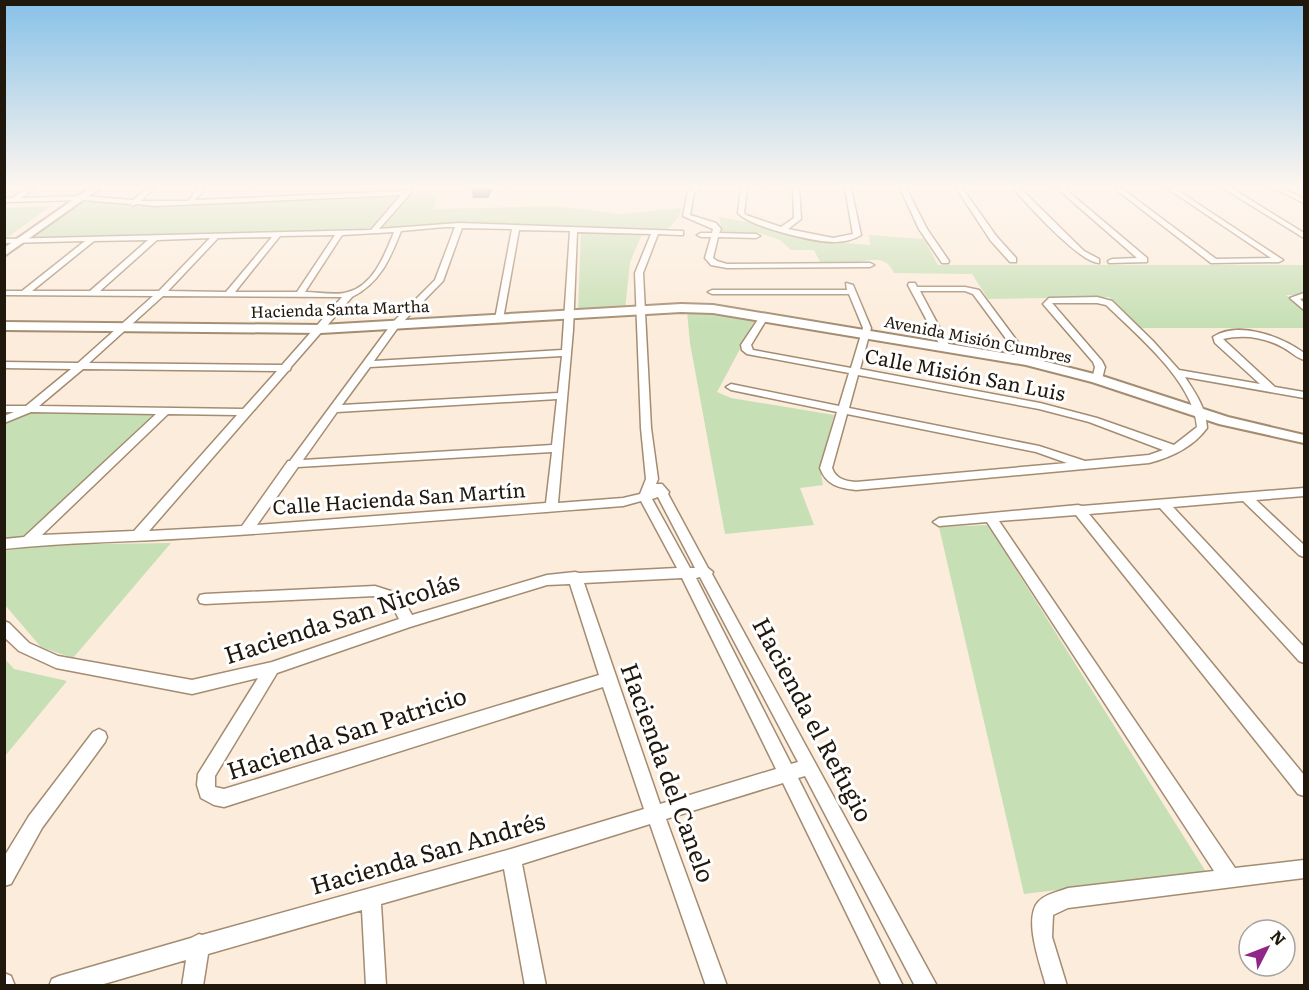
<svg xmlns="http://www.w3.org/2000/svg" width="1309" height="990" viewBox="0 0 1309 990" font-family="Literata,serif">
<rect width="100%" height="100%" fill="#fcecdb"/>
<path fill="#c6dfb4" d="M413,193L437,194L434,209L556,206L621,214L682,208L679,217L667,230L443,224L381,229Z
M400,196L371,228L364,230L32,238L85,201L140,206Z
M51,206L5,239V208Z
M719,217L770,226L820,241L870,245L869,235L924,239L938,265H1304V295H1286L1304,309V328H1141L1109,297L988,299L972,274L894,273C887,256 873,259 859,262C847,265 832,262 820,262L814,250H791L780,240L760,233H722Z
M581,231L642,234L630,262L625,310L578,312Z
M687,311L756,319L717,392L731,398L834,415L820,468L823,485L800,488L814,525L725,534L690,343Z
M28,413L154,414L25,536L5,539V424Z
M988,525L1206,872L1024,894L939,527Z
M171,543L73,658L41,647L5,605V551L36,545Z
M4,658L14,669L67,681L5,756Z"/>
<g fill="none" stroke-linecap="round" stroke-linejoin="round">
<g stroke="#a38c71" stroke-width="3">
<path id="street" d="M27,188H35L21,198L83,196L133,200L147,188H154L141,201H188L199,188H206L195,200L405,191L407,188H413L410,194L379,229L459,223L683,231V235H680L658,234L643,273L651,428L658,479L656,484H662L669,492L668,494L708,568L713,572L712,574L937,986H915L805,776L798,778L903,986H882L783,783L666,819L727,986H706L650,824L522,864L546,986H525L504,869L381,904L386,986H366L362,910L208,954L203,986H182L186,960L97,986H49L52,979L59,976L191,938L199,934L202,935L511,849L644,809L603,687L224,807L214,805L201,798L197,785L198,774L258,678L192,694L56,668L19,651L4,637V621L9,623L29,643L58,656L192,680L272,662L399,619L390,602L375,596L205,604L200,603L198,599L200,595L205,594L375,586L400,594L412,615L547,575L575,572L579,573L677,568L641,501L623,506C479,517 335,529 191,538C129,542 67,542 4,549V539L24,537L156,414L31,412L4,423V416L14,412H4V406H26L71,369L4,368V362L78,363L153,296L4,295V291H22L85,241L7,243H4V239L371,230L401,195L155,206L136,204L133,206L130,204L83,200L4,202V198H12ZM445,227H455L435,280L393,322L290,461H288L242,526L149,531L288,371L290,370L291,367L352,297C380,283 390,259 401,231ZM462,228L512,229L495,319L499,322L503,319L519,230L570,231L562,350L374,361L399,326L443,281ZM394,232C385,254 374,285 348,292C336,296 318,292 305,292L342,235ZM577,232L651,234L635,273L641,428L646,479L640,494L623,498L558,503L573,330ZM335,235L297,292H235L280,236ZM272,237L226,292L168,291L218,238ZM210,238L159,291H100L157,240ZM148,240L90,291H32L94,241ZM163,296L342,297L282,365L89,363ZM562,356L558,393L342,405L370,367ZM83,369L277,371L243,409L39,406ZM557,399L552,445L303,460L337,412ZM168,414L237,415L134,531L42,535ZM552,452L546,503L257,525L298,467ZM658,497L695,568H690L652,499ZM700,577L798,762L791,764L696,578ZM682,578L776,769L660,804L584,583ZM570,584L599,675L224,789L215,787V776L277,673L410,627L547,585Z
M693,188H701L694,193L690,215L716,223L721,229L719,233L756,234L760,236L756,238L718,237L713,258L717,261L727,264L870,263L874,265L870,267L727,268L711,265L705,258L711,237H701L697,235L701,233H712L713,229L683,216L688,192Z
M741,188H747L744,213L746,215L781,227L794,218L793,188H799L801,219L788,229L833,238L853,234L845,188H851L861,235C853,240 843,242 833,242C814,242 750,227 738,213Z
M900,188H906L927,229L949,261L948,263H942L919,229Z
M956,188H962L997,237L1016,258V262H1010L991,241Z
M1013,188H1020L1084,251L1099,259V263C1080,263 1027,204 1013,188Z
M1057,188H1064L1147,258V262L1109,263L1108,261L1112,259L1137,258Z
M1114,188H1121L1216,259L1271,258L1167,188H1174L1283,260L1279,262L1211,263Z
M1223,188H1231L1304,233V238Z
M1274,188H1282L1304,199V203Z
M846,283L853,285L871,328L860,369L1040,403L1097,418L1174,445L1197,427C1194,382 1137,335 1106,305L1097,303H1052L1102,361L1105,367L1102,379L1097,382L1094,381L1092,379L1095,367L1093,362L1043,304L1049,298L1097,297L1112,301L1153,341L1179,370L1260,384L1215,343L1213,337C1239,320 1282,337 1304,353V360C1297,358 1291,352 1284,348C1264,337 1244,334 1223,339L1275,387L1304,392V398L1185,377C1196,394 1206,408 1207,428C1193,447 1172,457 1149,463L856,490C839,488 826,485 820,468L837,412L731,390L726,387L731,384L839,406L849,373L747,354L742,350L741,345L761,315L764,314L768,317L751,345L753,350L851,368L863,328L849,294H712L708,292L712,290H847ZM858,375L1039,409L1089,422L1163,450L1149,455L1085,461L1039,446L849,408ZM847,414L1036,452L1067,463L856,482C845,481 836,479 832,468Z
M909,283H915L917,287H965L979,290L1032,361L1030,363H1024L973,294L965,291H920L951,349L949,351H943L908,285Z
M1304,293V298L1300,299L1304,303V310L1290,298Z
M1304,488V496L1256,500L1304,545V557L1299,555L1243,501L1173,507L1304,647V663L1299,661L1160,508L1089,514L1304,775V796L1298,794L1076,515L999,521L1235,868L1304,860V878L1068,908L1053,915L1052,937L1067,986H1046C1041,966 1023,920 1038,902C1045,894 1058,892 1068,888L1214,871L987,522L939,526L933,522L939,518L1078,505L1082,506Z
M99,729L105,732L107,737L105,742L42,828L11,884L4,886V856L7,852L29,816L93,732Z
M4,973L11,976L15,986H4Z"/>
</g>
<g stroke="#a38c71" stroke-width="4">
<path id="secondary" d="M90,188H100L4,256V248Z
M681,304L713,305L1027,357L1102,376L1228,417L1304,435V443L1219,424L1092,382L1026,365L713,313L681,312L321,333L4,330V322L321,325Z"/>
</g>
<use href="#street" fill="#fff" fill-rule="evenodd"/>
<use href="#secondary" fill="#fff" fill-rule="evenodd"/>
</g>
<path fill="#4d425a" d="M471,188H493L488,198H473Z"/>
<path fill="#3e364a" d="M486,188H493L488,198Z"/>
<linearGradient id="sky" x2="0" y2="1"><stop stop-color="#87c1e8"/><stop offset="0.57" stop-color="#fef6ef"/><stop offset="1" stop-color="#fef6ef" stop-opacity="0"/></linearGradient>
<rect width="1309" height="327" fill="url(#sky)"/>
<g text-anchor="middle" stroke-width="6" stroke-linejoin="round" paint-order="stroke">
<g font-size="16" fill="#21180d" stroke="#fff">
<text transform="translate(340 309) rotate(-2)" y="6">Hacienda Santa Martha</text>
<text transform="translate(978 339) rotate(11)" y="6">Avenida Misión Cumbres</text>
</g>
<g font-size="20" fill="#21180d" stroke="#fff">
<text transform="translate(965 375) rotate(11)" y="7">Calle Misión San Luis</text>
<text transform="translate(399 499) rotate(-4)" y="7">Calle Hacienda San Martín</text>
</g>
<g font-size="24" fill="#21180d" stroke="#fff">
<text transform="translate(342 619) rotate(-18)" y="8">Hacienda San Nicolás</text>
<text transform="translate(812 720) rotate(62)" y="8">Hacienda el Refugio</text>
<text transform="translate(347 734) rotate(-18)" y="8">Hacienda San Patricio</text>
<text transform="translate(667 773) rotate(70)" y="8">Hacienda del Canelo</text>
<text transform="translate(428 854) rotate(-16)" y="8">Hacienda San Andrés</text>
</g>
</g>
<rect width="1309" height="990" fill="none" stroke="#21180d" stroke-width="12"/>
<g transform="translate(1267 948) rotate(48)"><circle r="28" fill="#ffffff" stroke="#a6a39e" stroke-width="1.5"/>
<path d="M0-4.5L10 22L0 15L-10 22Z" fill="#912588"/>
<text y="-9" font-size="16" font-weight="bold" text-anchor="middle" fill="#21180d">N</text>
</g>
</svg>
